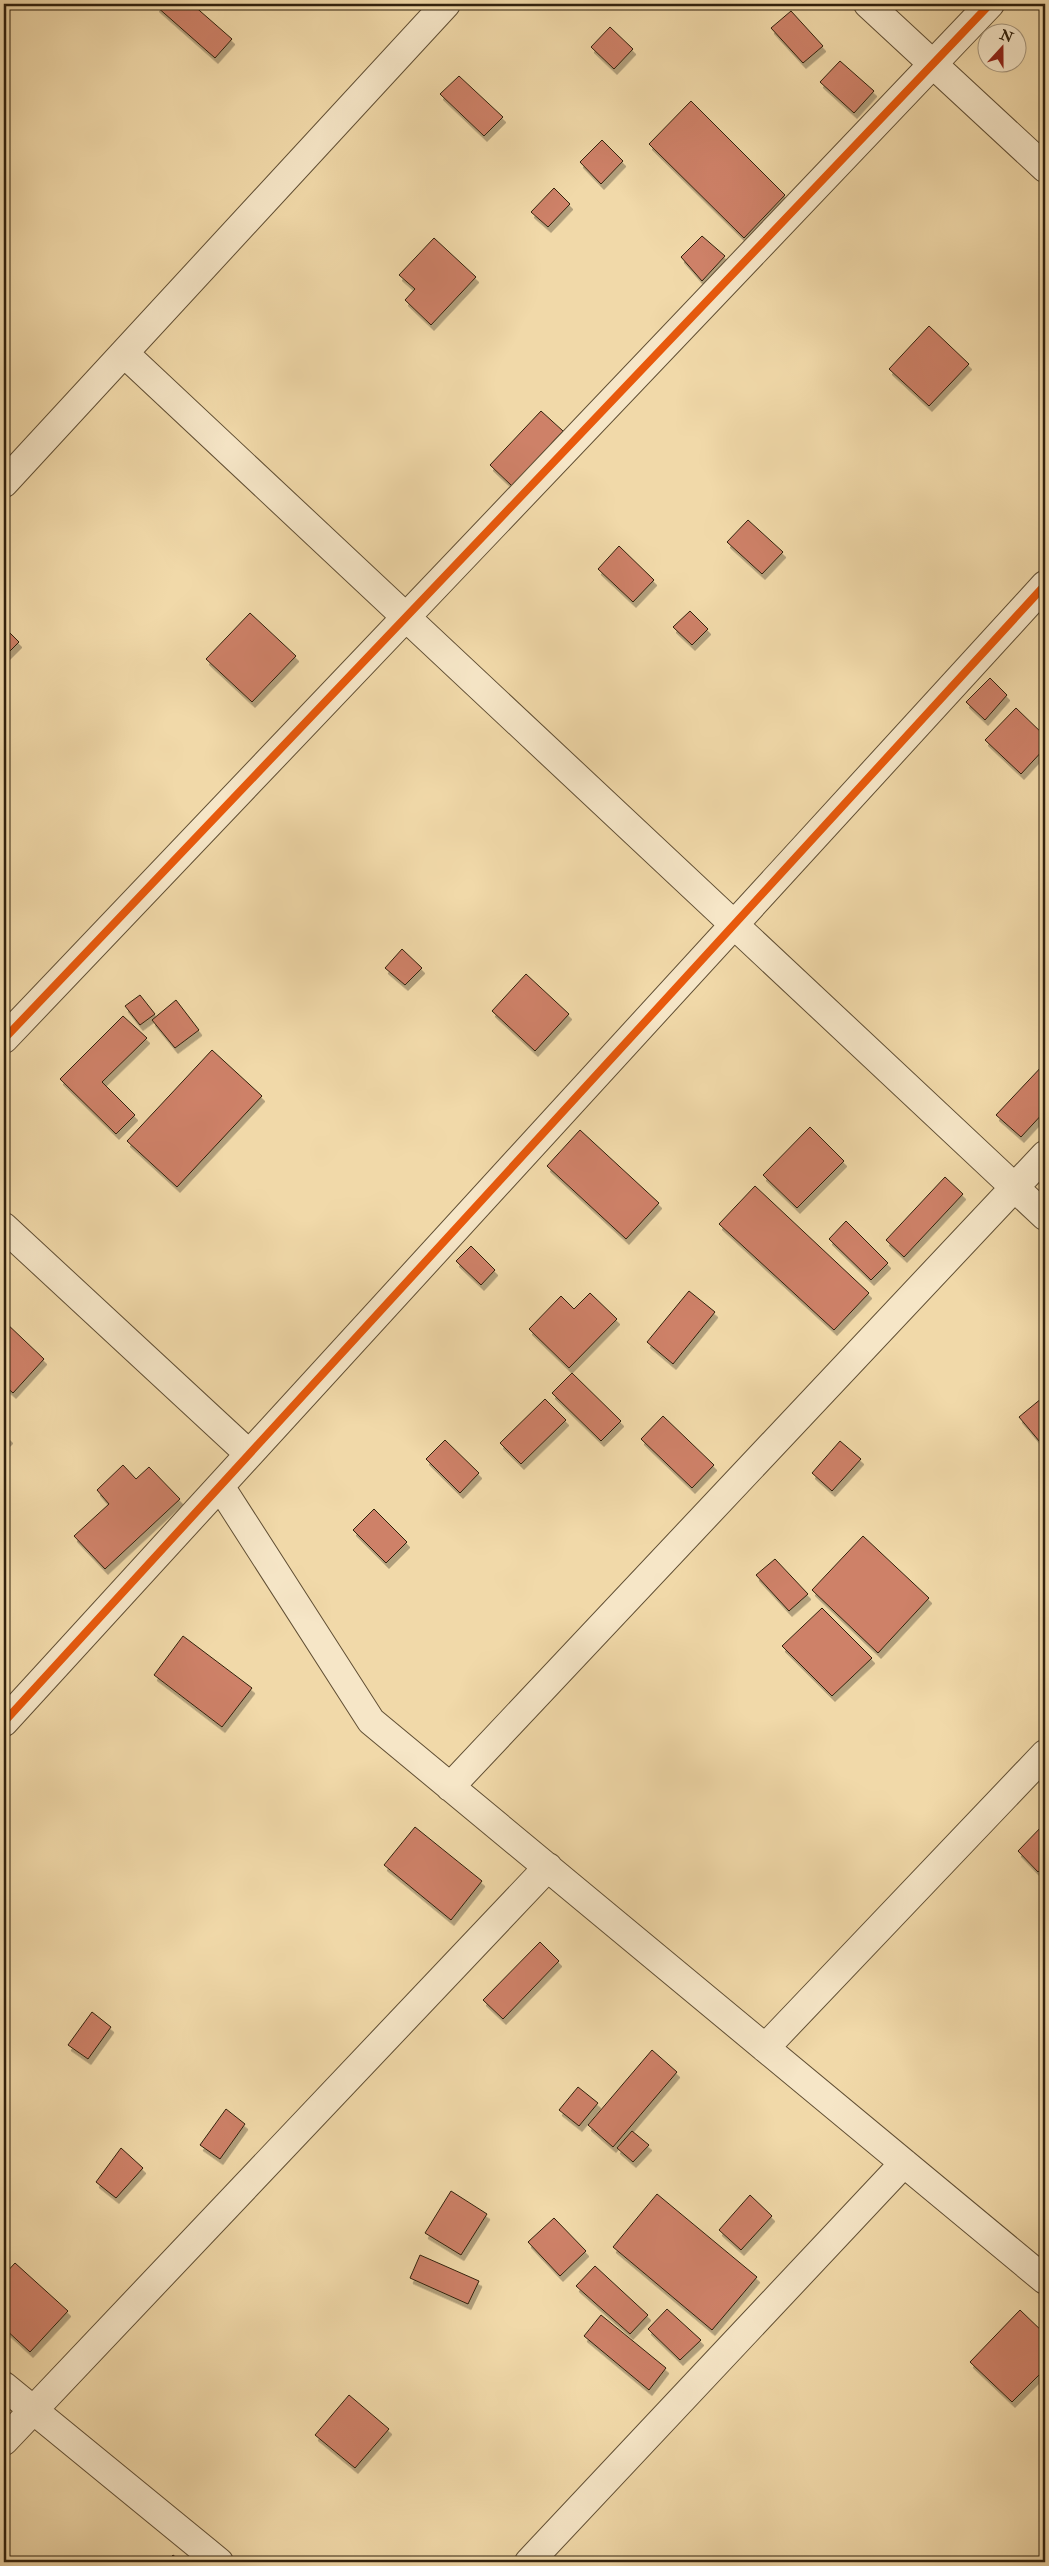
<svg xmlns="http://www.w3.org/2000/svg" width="1049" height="2566" viewBox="0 0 1049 2566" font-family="'IM FELL Double Pica',serif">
<defs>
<filter id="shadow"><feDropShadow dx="3" dy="5.5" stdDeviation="0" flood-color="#0004"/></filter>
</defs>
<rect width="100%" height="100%" fill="#f1d9a9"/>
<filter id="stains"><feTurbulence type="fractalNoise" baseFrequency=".004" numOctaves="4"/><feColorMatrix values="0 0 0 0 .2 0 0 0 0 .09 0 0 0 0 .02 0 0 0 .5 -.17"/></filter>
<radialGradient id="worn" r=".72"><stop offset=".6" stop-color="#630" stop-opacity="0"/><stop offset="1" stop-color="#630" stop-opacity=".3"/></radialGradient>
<path fill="#ce8168" stroke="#31210d" filter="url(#shadow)" d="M159,4H192L232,39L215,58L156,6Z
M791,11L823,46L803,63L771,28Z
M610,27L633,49L614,69L591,47Z
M840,61L874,91L854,113L820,82Z
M459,76L503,117L484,136L440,94Z
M691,101L785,195L744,238L649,144Z
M602,140L623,161L601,184L580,162Z
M554,188L570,204L548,227L531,212Z
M702,236L725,256L702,281L681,257Z
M434,238L476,277L431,325L405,300L415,289L399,275Z
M929,326L969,364L929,406L889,369Z
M541,411L563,431L512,486L490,465Z
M748,520L783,552L762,574L727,542Z
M619,546L654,580L633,602L598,569Z
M690,611L708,629L692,645L673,627Z
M250,613L296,656L252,702L206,659Z
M4,627L19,642L4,657Z
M990,678L1007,695L985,720L966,702Z
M1016,708L1045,736V748L1021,774L985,740Z
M402,949L422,968L405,985L385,968Z
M526,974L569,1014L535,1051L492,1011Z
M140,995L155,1014L140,1025L125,1006Z
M176,1000L199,1030L175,1048L152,1020Z
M123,1016L147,1038L102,1082L135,1115L116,1134L60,1079Z
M212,1050L262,1096L177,1187L127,1141Z
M1045,1063V1111L1021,1137L996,1115Z
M810,1127L844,1161L797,1208L763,1175Z
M580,1130L659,1203L626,1239L547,1166Z
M945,1177L963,1194L904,1257L886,1240Z
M755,1186L869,1293L834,1330L719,1224Z
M846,1221L888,1263L871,1280L829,1239Z
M471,1246L495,1270L481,1285L456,1261Z
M689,1291L715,1312L673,1364L647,1342Z
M590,1293L617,1319L569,1368L529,1329L561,1296L574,1309Z
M4,1321L44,1359L13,1393L4,1385Z
M572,1373L621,1421L601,1441L552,1393Z
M1042,1398L1045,1402V1448L1019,1417Z
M545,1399L566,1420L521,1464L500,1443Z
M663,1416L714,1465L692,1488L641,1439Z
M4,1432L10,1438L4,1444Z
M445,1440L479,1473L460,1493L426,1459Z
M840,1441L861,1459L832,1491L812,1473Z
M123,1465L136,1479L149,1467L180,1499L105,1569L74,1536L109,1504L97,1490Z
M374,1509L407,1542L386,1563L353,1530Z
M863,1536L929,1598L878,1653L812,1590Z
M775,1559L808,1594L789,1611L756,1575Z
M822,1608L872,1658L832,1696L782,1646Z
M183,1636L252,1688L222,1727L154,1675Z
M1045,1823V1865L1038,1872L1018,1851Z
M415,1827L482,1881L451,1920L384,1865Z
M540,1942L559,1961L503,2019L483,2000Z
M92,2012L111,2027L88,2059L68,2045Z
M652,2050L677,2072L613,2147L588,2125Z
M578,2087L598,2103L579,2126L559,2110Z
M226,2109L245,2124L220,2159L200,2145Z
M632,2131L649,2145L633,2162L617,2148Z
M121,2148L143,2168L116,2198L96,2182Z
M451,2191L487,2214L461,2255L425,2233Z
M657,2194L757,2277L712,2330L613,2247Z
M750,2195L772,2216L741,2250L719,2230Z
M554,2218L586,2251L560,2276L528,2242Z
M420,2255L479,2281L468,2304L410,2278Z
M15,2263L68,2311L30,2352L4,2328V2275Z
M595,2266L648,2315L630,2334L576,2286Z
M667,2309L701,2340L680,2360L648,2329Z
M1020,2310L1045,2334V2369L1012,2402L970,2362Z
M601,2315L666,2368L649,2390L584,2336Z
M349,2395L389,2429L355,2468L315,2435Z
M173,2555L182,2562H166Z"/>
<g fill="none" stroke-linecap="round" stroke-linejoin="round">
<g stroke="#614f34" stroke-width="30">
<path id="minor" d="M868,4L1045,168
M124,353L1045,1216
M4,483L446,4
M4,1039L990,4
M4,1227L249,1454
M220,1486L371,1721L1045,2280
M4,1722L1045,585
M450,1787L1045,1155
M765,2048L1045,1754
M4,2386L219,2562
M4,2441L548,1867
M529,2562L904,2163"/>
</g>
<use href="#minor" stroke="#f6e6c7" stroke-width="28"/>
<g stroke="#f6e6c7" stroke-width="11">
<path id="cycleway" d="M4,1039L990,4
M4,1722L1045,585"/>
</g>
<use href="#cycleway" stroke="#e8590c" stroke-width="8"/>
</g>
<rect width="1049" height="2566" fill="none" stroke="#f1d9a9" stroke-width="20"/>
<rect x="5" y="5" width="1039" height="2556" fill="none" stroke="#31210d" stroke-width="2.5"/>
<rect x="10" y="10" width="1029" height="2546" fill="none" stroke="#31210d"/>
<g transform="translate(1002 48) rotate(21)"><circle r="24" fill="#f6e6c7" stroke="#a7977d"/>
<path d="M0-4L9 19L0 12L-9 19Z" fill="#8f2418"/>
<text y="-8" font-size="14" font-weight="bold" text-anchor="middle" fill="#31210d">N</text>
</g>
<rect width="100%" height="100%" filter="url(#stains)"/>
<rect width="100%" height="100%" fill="url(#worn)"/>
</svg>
